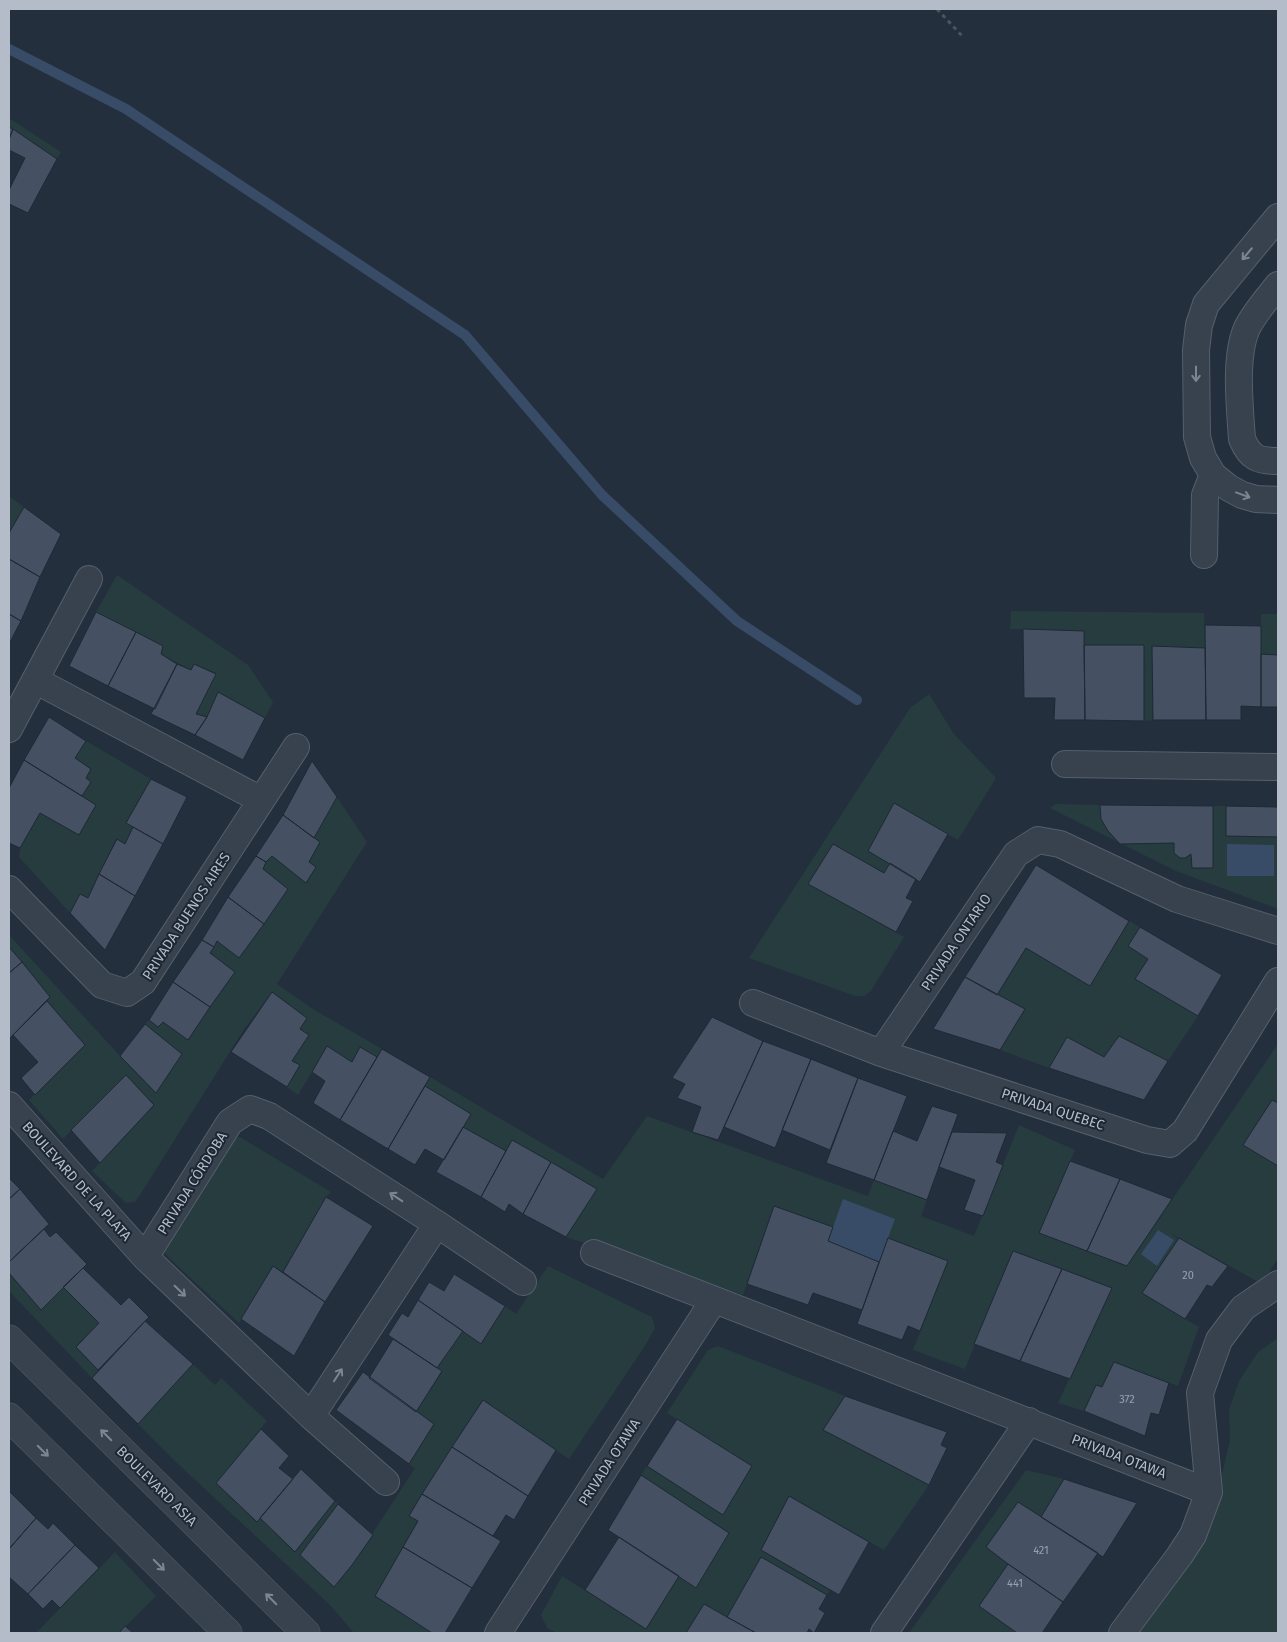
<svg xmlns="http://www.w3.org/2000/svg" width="1287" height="1642" viewBox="0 0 1287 1642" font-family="'Fira Sans',sans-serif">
<rect width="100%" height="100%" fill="#242f3e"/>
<path fill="#263c3f" d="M9,118L61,152L57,159L9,127Z
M9,496L24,507L9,534Z
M117,575L248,665L273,702L265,718L218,692L207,717L196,714L216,673L194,664L191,670L161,654L162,646L96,612Z
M1011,611L1204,613L1205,648L1152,646L1153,720L1144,721V645H1084V631L1010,629Z
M1261,614H1278V655L1261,654Z
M929,694L954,734L996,778L958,840L894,804L868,851L890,863L884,873L833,844L809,884L904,937L871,991L864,996H855L749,958L910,708Z
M86,741L151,779L126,822L133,827L125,844L116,839L88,898L80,894L70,913L19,857L20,848L40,813L79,835L96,805L82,796L91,782L86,778L91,769L75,758Z
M337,797L367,842L277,984L313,1009L382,1049L377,1057L360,1047L352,1062L327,1047L298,1095L287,1087L300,1066L292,1061L308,1035L300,1029L307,1018L272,992L243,1031L140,1195L135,1202L126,1203L92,1171L154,1105L126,1075L63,1139L29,1100L85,1045L47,1001L50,997L9,947V935L132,1069L156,1093L182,1054L145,1024L149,1020L158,1027L163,1022L210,1007L235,972L210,953L217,941L239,958L288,889L263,869L266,862L272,856L307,883L315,868L309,862L320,842L314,838Z
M1056,804L1100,805C1102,824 1107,830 1120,844L1174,843V853L1180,858H1185L1191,854L1192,868H1213V806H1226V836L1278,837V909L1176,871L1050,808Z
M1129,921L1140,927L1129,946L1148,959L1135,979L1198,1016L1168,1061L1119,1036L1104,1057L1067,1037L1049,1068L1000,1050L1025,1009L997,995L1026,948L1090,985Z
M1278,1044V1103L1272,1100L1243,1145L1278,1166V1258L1262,1284L1170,1233L1178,1239L1185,1319L1199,1327L1178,1386L1114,1362L1102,1387L1096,1386L1084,1411L1058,1403L1111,1288L1013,1251L965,1369L913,1350L948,1261L888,1238L828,1241L833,1227L774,1206L743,1295L566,1237L597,1189L512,1140L506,1151L463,1127L471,1114L425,1086L430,1077L603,1179L647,1116L868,1196L874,1180L927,1200L921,1216L974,1236L1019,1125L1075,1150L1039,1233L1127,1266Z
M235,1137H240L331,1192L326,1197L283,1272L273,1266L239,1323L169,1258L163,1251Z
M548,1266L652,1317L655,1328L645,1346L569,1459L482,1400L410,1515L418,1521L375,1596L432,1633H354L330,1605L178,1464L138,1424L193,1364L215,1385L221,1378L267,1421L217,1483L257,1522L260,1518L295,1552L335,1501L338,1504L300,1555L334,1587L352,1565L415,1468L409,1464L434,1425L416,1412L442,1372L437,1368L463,1331L482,1343L505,1306L516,1314Z
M9,1273L41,1310L63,1287L99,1323L76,1347L98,1370L92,1378L9,1291Z
M1278,1338V1633H1138L1213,1513L1230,1440L1229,1410L1239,1381L1258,1352Z
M718,1346L845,1396L823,1430L929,1485L884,1550L789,1496L761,1550L830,1590L827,1595L761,1557L727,1617L704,1605L686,1633H557L547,1628L541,1615L562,1576L646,1629L679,1576L696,1588L729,1533L641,1475L647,1466L723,1515L751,1466L667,1413L708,1350Z
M1026,1470L1064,1479L1041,1517L1018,1503L986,1547L1008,1564L979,1606L1017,1633H909Z
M115,1552L156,1596L119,1633H36Z"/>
<path fill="#394c67" d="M1227,844L1274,845V876H1227Z
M843,1199L895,1219L879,1262L828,1241Z
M1158,1230L1174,1240L1157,1266L1141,1254Z"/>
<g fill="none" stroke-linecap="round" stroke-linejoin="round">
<path stroke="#394c67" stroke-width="10" d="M9,49L126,109L465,335L602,495L737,621L857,700"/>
</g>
<path fill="#455162" stroke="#1f2835" d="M9,127L13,129L9,139Z
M13,129L57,159L28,213L9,204V190L25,158L9,150V139Z
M24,507L61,534L40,577L9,559V533Z
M9,559L40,577L21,621L9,614Z
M96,612L136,632L108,686L69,666Z
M9,614L21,621L9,644Z
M1205,625L1261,626V707L1241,706V720H1206Z
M1023,629L1084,631L1085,720H1054L1055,698H1024Z
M136,632L163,646L161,654L177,664L155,709L108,686Z
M1084,645H1144V721L1085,720Z
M1152,646L1205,648L1206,720H1153Z
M1261,654L1278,655V707H1261Z
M177,664L191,670L194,664L216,674L196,714L207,717L195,735L151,714Z
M218,692L265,718L243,760L195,735L207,717Z
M49,717L86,741L75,758L91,769L86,778L91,782L82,796L24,760Z
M24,760L96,805L79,835L40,813L20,848L9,843V788Z
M312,761L337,797L314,838L283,815Z
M151,779L187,797L163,844L126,823Z
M894,803L948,834L920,882L868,851Z
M1100,805L1213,806V868H1192L1191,854L1185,858H1180L1174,853V843L1120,844L1108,831L1101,819Z
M1226,806L1278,807V837L1226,836Z
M283,815L320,842L309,862L316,867L306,883L272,856L266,862L256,856Z
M133,827L163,844L135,896L99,874L117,839L125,844Z
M833,844L884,873L890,863L916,879L906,898L913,901L896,932L808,884Z
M256,856L266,862L263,869L288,889L264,924L228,897Z
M1036,865L1129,921L1090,986L1026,948L997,995L965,977Z
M99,874L135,896L105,950L70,913L80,894L88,898Z
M228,897L264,924L239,958L217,941L214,947L202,940Z
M1140,927L1222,975L1198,1016L1135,979L1148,959L1128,946Z
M202,940L214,947L210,953L235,972L210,1007L173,982Z
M9,947L22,962L9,973Z
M22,962L50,997L9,1039V973Z
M965,977L1025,1009L1000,1050L933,1029Z
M173,982L210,1007L188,1040L163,1022L158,1027L149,1020Z
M272,992L307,1018L300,1029L309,1035L292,1061L300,1065L287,1087L231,1052Z
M47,1001L85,1045L35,1095L21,1078L38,1062L13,1035Z
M712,1017L763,1041L718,1140L692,1132L701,1107L677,1098L685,1084L672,1078Z
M145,1024L182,1054L156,1093L120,1056Z
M1119,1036L1168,1061L1144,1100L1049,1068L1067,1037L1104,1057Z
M763,1041L811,1059L775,1148L724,1127Z
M327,1046L352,1062L360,1047L377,1057L340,1120L313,1103L325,1081L312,1072Z
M382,1049L430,1077L388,1149L340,1120Z
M811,1059L858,1078L830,1150L782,1130Z
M126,1075L154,1105L100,1163L71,1130Z
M858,1078L907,1096L874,1180L826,1163Z
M425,1086L471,1114L444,1160L425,1149L415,1165L388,1149Z
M1272,1100L1278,1103V1166L1243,1145Z
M932,1106L958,1114L927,1200L874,1180L893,1131L917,1141Z
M463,1127L506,1151L481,1197L436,1172Z
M952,1132L1007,1133L996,1162L1003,1165L983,1216L964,1210L975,1180L939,1167Z
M512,1140L551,1162L523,1214L509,1204L505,1212L481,1197Z
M1070,1161L1120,1179L1087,1251L1039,1233Z
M551,1162L597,1189L566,1237L523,1214Z
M9,1178L20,1189L9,1199Z
M1120,1179L1172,1199L1127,1266L1087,1251Z
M20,1189L49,1224L9,1262V1199Z
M326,1197L373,1226L325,1302L283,1272Z
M774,1206L833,1227L828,1241L879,1262L862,1310L813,1293L808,1305L747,1284Z
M44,1229L50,1237L56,1232L87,1264L41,1310L9,1273V1262Z
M888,1238L948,1261L920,1331L908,1326L902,1340L857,1324Z
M1179,1238L1228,1266L1212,1287L1207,1285L1185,1319L1142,1293Z
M1013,1251L1062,1269L1020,1361L974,1344Z
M273,1266L325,1302L294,1356L241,1319Z
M83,1268L121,1305L129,1297L149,1317L98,1370L76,1347L99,1323L63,1287Z
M1062,1269L1112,1288L1070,1379L1020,1361Z
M454,1274L505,1306L481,1344L418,1300L429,1282L444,1291Z
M418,1300L463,1331L437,1368L388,1335L402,1313L408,1317Z
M145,1321L193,1364L138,1424L92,1378Z
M393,1339L442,1371L416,1412L369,1378Z
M1114,1362L1169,1383L1159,1415L1151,1413L1145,1436L1084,1411L1096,1385L1102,1387Z
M363,1372L434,1424L409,1464L336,1410Z
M845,1396L947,1432L941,1445L947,1448L929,1485L823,1430Z
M483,1400L556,1450L528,1496L452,1447Z
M677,1419L752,1466L723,1515L647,1466Z
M261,1429L289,1456L279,1468L293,1479L257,1522L216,1483Z
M452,1447L528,1496L514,1520L506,1515L493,1536L422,1494Z
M301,1469L335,1501L295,1552L260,1518Z
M641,1475L729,1533L696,1588L608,1530Z
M1064,1479L1137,1503L1103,1557L1041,1517Z
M9,1491L36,1518L9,1549Z
M422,1494L501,1541L472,1588L403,1547L418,1521L409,1516Z
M789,1496L869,1542L839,1595L761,1550Z
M1018,1502L1098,1553L1063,1602L1008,1564L986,1547Z
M338,1504L373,1535L352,1565L334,1587L300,1555Z
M36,1518L48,1529L53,1523L75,1545L28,1594L9,1577V1549Z
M619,1537L679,1576L646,1629L585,1590Z
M75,1545L99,1568L60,1608L52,1600L43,1609L28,1594Z
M403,1547L472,1588L445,1633H432L375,1596Z
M761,1557L827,1595L819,1609L825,1613L814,1633L809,1629L807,1633H756L727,1617Z
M1008,1564L1063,1602L1042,1633H1017L979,1606Z
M704,1604L727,1617L756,1633H686Z
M125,1626L133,1633H119Z"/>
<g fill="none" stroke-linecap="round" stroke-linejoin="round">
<g stroke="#565f6c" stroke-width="28">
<path id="minor" d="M1278,217L1206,304L1199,325L1196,350L1197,437L1203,458L1213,475L1229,488L1242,495L1256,499L1278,500
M1278,285C1267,299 1255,312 1247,328C1234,357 1240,408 1242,439C1250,458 1258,461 1278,461
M1204,555L1205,495L1213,475
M35,680L261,800
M9,729L89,579
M1065,764L1278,767
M9,889L102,985L127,993L143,982L296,747
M753,1003L881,1053L1147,1140L1170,1144L1185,1131L1278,981
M881,1053L1016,854L1038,840L1060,844L1177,899L1278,931
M9,1105L145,1257L311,1416L386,1482
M594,1253L1209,1492
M145,1257L230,1122L250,1109L269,1116L437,1224L523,1282
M311,1416L437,1224
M498,1633L714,1300
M884,1633L1029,1421
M1122,1633L1180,1555L1193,1535L1209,1492L1200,1393L1219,1340L1243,1308L1278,1284"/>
</g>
<g stroke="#565f6c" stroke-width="29">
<path id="tertiary" d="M9,1339L306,1633
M9,1417L228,1633"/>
</g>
<path stroke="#44595c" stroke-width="3" stroke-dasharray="4 4" stroke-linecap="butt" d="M937,9L964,38"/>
<use href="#minor" stroke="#38414e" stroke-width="26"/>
<use href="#tertiary" stroke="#38414e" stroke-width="28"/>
</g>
<defs><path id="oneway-shaft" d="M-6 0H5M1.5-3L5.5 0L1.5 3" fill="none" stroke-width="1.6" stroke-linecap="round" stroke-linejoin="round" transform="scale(1.25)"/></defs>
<g stroke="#7c8592">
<use href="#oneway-shaft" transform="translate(1247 254) rotate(130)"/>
<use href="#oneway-shaft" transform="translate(1196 374) rotate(90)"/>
<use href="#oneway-shaft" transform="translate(1243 495) rotate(20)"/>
<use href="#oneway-shaft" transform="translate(396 1197) rotate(-147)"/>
<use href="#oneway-shaft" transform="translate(180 1291) rotate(44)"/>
<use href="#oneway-shaft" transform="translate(338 1375) rotate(-57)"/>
<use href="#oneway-shaft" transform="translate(106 1435) rotate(-135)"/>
<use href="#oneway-shaft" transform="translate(43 1451) rotate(45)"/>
<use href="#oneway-shaft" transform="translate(159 1565) rotate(45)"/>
<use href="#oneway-shaft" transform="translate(271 1599) rotate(-135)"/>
</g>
<g text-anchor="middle" stroke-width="4" stroke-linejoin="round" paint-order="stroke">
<g font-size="11" fill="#98a1af">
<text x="1188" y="1279">20</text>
<text x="1127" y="1403">372</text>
<text x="1041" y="1554">421</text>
<text x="1015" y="1587">441</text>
</g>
<g font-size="14" fill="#b4bcc9" stroke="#1d2633">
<text transform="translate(186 916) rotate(-57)" y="5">PRIVADA BUENOS AIRES</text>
<text transform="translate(956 942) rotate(-56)" y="5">PRIVADA ONTARIO</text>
<text transform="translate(1053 1109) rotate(18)" y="5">PRIVADA QUEBEC</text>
<text transform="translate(77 1181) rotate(48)" y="5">BOULEVARD DE LA PLATA</text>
<text transform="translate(192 1183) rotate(-58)" y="5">PRIVADA CÓRDOBA</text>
<text transform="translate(1119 1456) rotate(21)" y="5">PRIVADA OTAWA</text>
<text transform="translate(609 1462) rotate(-57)" y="5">PRIVADA OTAWA</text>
<text transform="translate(157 1486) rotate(45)" y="5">BOULEVARD ASIA</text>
</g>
</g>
<rect width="1287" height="1642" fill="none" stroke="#b4bcc9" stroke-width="20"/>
</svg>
